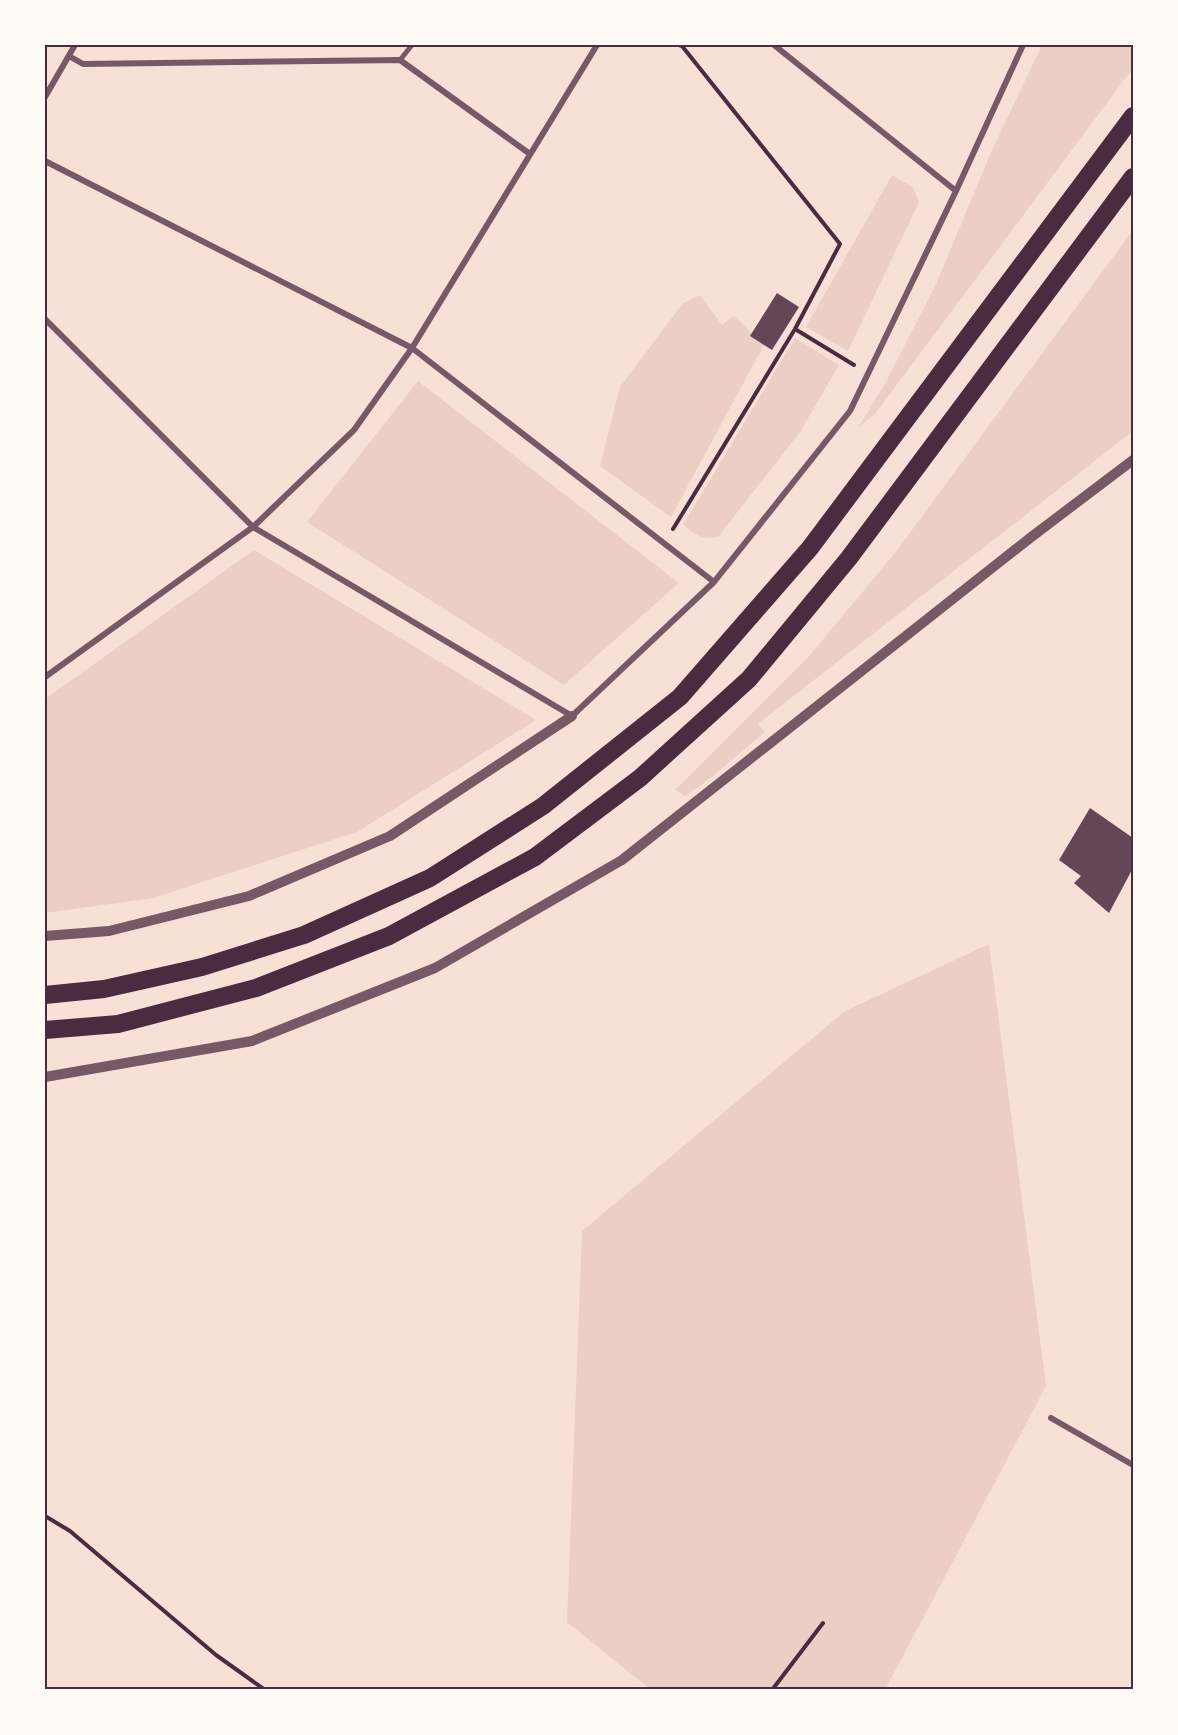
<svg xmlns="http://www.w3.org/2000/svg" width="1178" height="1735" viewBox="0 0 1178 1735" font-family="Jost,sans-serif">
<rect width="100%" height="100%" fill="#f7e1d7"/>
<path fill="#ebcfc5" d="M1042,45H1133V68L875,414L858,428L887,380L936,284L992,150Z
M892,175L913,187L919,202L848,351L806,327Z
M1133,230V431L758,724L765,732L703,784L685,796L675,790L810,655L895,553Z
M700,295L722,325L734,316L764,345L671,517L600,466L620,387L683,303Z
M795,338L839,365L800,432L718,537C702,540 696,535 683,525Z
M418,381L679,583L564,685L307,522Z
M254,550L536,720L357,832L153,898L45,913V699Z
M989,944L1046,1386L885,1690H651L567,1622L582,1231L845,1011Z"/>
<path fill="#644757" d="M777,293L799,307L772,350L750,336Z
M1090,808L1133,838V868L1109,913L1074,883L1081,876L1059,860Z"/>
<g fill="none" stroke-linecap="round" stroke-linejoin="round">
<path stroke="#4a2c40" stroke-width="4" d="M795,329L854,365
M673,529L795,329L840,244L682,46L679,45
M45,1516L70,1531L216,1655L265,1690
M772,1690L823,1623"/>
<path stroke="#755966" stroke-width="5" d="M400,60L412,45"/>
<path stroke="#755966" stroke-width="6" d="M774,45L956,191
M69,56L83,64L400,60L530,154
M45,97L75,45
M45,161L412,348L714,582
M45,319L253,527L572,716L714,582L850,411L956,191L1023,45
M45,677L253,527L354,430L412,348L597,45
M1051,1418L1133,1465"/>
<path stroke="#755966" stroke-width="10" d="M45,936L109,931L249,896L390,836L572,716
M45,1077L252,1041L435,968L622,860L1030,538L1133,460"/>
<path stroke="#4a2c40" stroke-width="18" d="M45,995L104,989L202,967L304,935L430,878L543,806L680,697L810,548L1133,116
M45,1030L118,1024L256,988L389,936L535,857L640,778L749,679L849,558L1133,177"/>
</g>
<rect width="1178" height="1735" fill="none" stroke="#fffaf5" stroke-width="93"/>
<rect x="46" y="46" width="1086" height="1642" fill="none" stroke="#4a2c40" stroke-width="2"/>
</svg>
